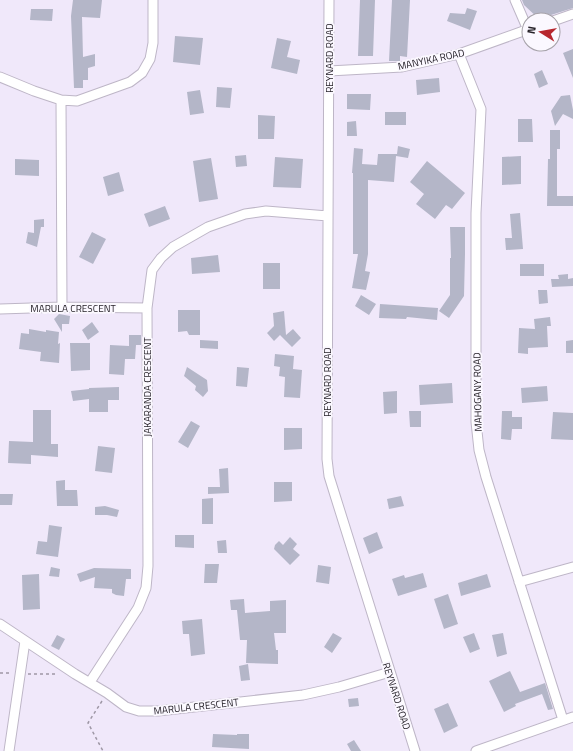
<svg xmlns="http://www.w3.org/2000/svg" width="573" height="751" viewBox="0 0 573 751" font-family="'Titillium Web',sans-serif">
<rect width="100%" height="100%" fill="#f0e8fa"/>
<path fill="#b4b6c8" d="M73,0H102L100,18L82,17L83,57L95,54V66L88,68V80H83V88H74L71,16Z
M360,0H375L373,56H358Z
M392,0H410L407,57L400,56V61H389Z
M522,0H573V8L551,15L547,19L540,20L524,5Z
M467,8L477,11L470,30L447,21L450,13L465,14Z
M31,9H53L52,21L30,20Z
M175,36L203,38L200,65L173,62Z
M277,38L291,41L287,57L300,60L297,74L271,68Z
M573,49V78L563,53Z
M542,70L548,84L539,88L534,74Z
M439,78L440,92L417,95L416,80Z
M217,87L232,88L230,108L216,107Z
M200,90L204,113L190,115L187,92Z
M347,94H371L370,110L347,109Z
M570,95L573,110V119L563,114L555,126L551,111L561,96Z
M385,112H406V125H385Z
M258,115L275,116L274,139H258Z
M518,119H532L533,142H518Z
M356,121L357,136H347V122Z
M550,130H560V149H557V196H573V206H547L548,159H550Z
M398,146L410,149L408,158L396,156L394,182L368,180V254L365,271L370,272L366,290L352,288L358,254H353V173H352L354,148L363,149L362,164L377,165L378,154H397Z
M246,155L247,166L236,167L235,156Z
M521,156V184L502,185V157Z
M275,157L303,159L301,188L273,187Z
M211,158L218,199L199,202L193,161Z
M15,159L39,160V176L15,175Z
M427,161L465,193L452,209L446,205L435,219L416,204L424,194L410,182Z
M119,172L124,191L108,196L103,177Z
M165,206L170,219L149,227L144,214Z
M520,213L523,249L506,250L505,238H512L510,214Z
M44,219V227H41L37,247L26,243L28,232L34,233V220Z
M450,227H465V254L464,296L449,318L439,311L450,295V258H451Z
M92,232L106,239L93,264L79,257Z
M218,255L220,272L192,274L191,258Z
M263,263H280V289H263Z
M520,264H544V276H520Z
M568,274V279L573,278V286L552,287L551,279H559L558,275Z
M538,290H547L548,303L539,304Z
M361,295L376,304L369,315L355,306Z
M380,304L438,308L437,320L407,317L406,319L379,318Z
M178,310H200V335H189L187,331L178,332Z
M284,311L286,335L293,329L301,338L292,347L280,335L274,341L267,333L274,326L273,313Z
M59,314L70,316L69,324H62V332L54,319Z
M550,317L551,326H547L548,347L528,348V354L518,353L519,328L535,329L534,319Z
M92,322L99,332L88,340L82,330Z
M29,329L46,332V330L59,332L58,344L60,343L59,363L40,361L41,352L19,349L21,333L29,334Z
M129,335H141V345H136L135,359H125L124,375L109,374L110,345L129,346Z
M200,340L218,341V349L200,348Z
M573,340V353H566V341Z
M70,343H90V370L71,371Z
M275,354L294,356L293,369L302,370L300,398L284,397L285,377L279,376L280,367L274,366Z
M187,367L207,380L208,391L203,397L195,390L196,386L184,376Z
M237,367L249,368L247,387L236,386Z
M452,383L453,403L420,405L419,385Z
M547,386L548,401L522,403L521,388Z
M119,387V400H108V412H89V399L73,401L71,391L89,389V388Z
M397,391V413L384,414L383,392Z
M33,410H51V444H58V457L31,455V464L8,463L9,441L33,442Z
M409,411H421V427H410Z
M502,411H512V417H522V429H512L511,440L501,439Z
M553,412L573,413V440L551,439Z
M191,421L200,426L188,448L178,442Z
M284,428H302V449L284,450Z
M98,446L115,448L112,473L95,471Z
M228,468L229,493L208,494V487H220L219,469Z
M65,480V490H77L78,506H57L56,481Z
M274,482H292V501L274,502Z
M0,494H13L12,505H0Z
M401,496L404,506L389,509L387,499Z
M213,498V524H202V499Z
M105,506L119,510L117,517L107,515H95V507Z
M49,525L62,527L58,557L36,554L38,541L47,542Z
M377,532L383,548L369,554L363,538Z
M175,535H194V548L175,547Z
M290,537L297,544L293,549L300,555L290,565L274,549L275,545L279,541L283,545Z
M226,540L227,553H218L217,541Z
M205,564H219L217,583H204Z
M318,565L331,567L329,584L316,582Z
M51,567L60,569L59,577L49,576Z
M94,568L131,569V579H126L124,596L116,595L112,593V589L94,588L95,577L80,582L77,574Z
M423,573L427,587L398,596L392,579L404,575L405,578Z
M39,574L40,609L23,610L22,575Z
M487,574L491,587L461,596L458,583Z
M448,594L458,624L444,629L434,599Z
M244,599L245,613L270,611V601L286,600V633H274L276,650H278V664L246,663L247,640H240L237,610H231L230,600Z
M202,619L205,654L191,656L189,634H183L182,621Z
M333,633L342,638L332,653L324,647Z
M474,633L480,649L470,653L463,637Z
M503,633L507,654L497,657L492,635Z
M57,635L65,639L59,650L51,646Z
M248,664L250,680L241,681L239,666Z
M510,671L520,692L545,683L553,709L548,710L542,694L515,704L516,706L504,712L489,681Z
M358,698L359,706L349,707L348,699Z
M448,703L458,726L444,733L434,709Z
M213,734L237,735V734H249V749L212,747Z
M354,740L361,751H351L347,744Z"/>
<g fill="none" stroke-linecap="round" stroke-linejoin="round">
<g stroke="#beb6c7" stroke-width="11">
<path id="minor" d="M329,0L327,459L329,476L415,751
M515,0L528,30
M553,21L573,14
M459,54L481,109L476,213V422L479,450L486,477L563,720
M329,71L402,67L459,54L529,29
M0,77L34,91L61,100L77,101L130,82L142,73L150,59L153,43V0
M61,100L62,307
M0,309L62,307L147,308
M519,582L573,567
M0,624L75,674L107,693L126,707L139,711H158L303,695L339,687L390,672
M90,682L138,608L146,588L148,566L147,308L152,270L161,258L173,247L208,227L245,214L266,211L328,216
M9,751L25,641
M476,751L573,717"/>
</g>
<path stroke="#9e97a5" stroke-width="1.5" stroke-dasharray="3 3" stroke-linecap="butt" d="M0,673H12
M28,674H58
M102,701L88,723L103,751"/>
<use href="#minor" stroke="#fff" stroke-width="9"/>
</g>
<g text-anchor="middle" stroke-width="3.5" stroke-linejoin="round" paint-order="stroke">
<g font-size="10" fill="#262229" stroke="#fbf8ff">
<text transform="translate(329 58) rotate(-90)" y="4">REYNARD ROAD</text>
<text transform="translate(431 59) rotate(-12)" y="4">MANYIKA ROAD</text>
<text x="73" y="312">MARULA CRESCENT</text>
<text transform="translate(327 382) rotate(-90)" y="4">REYNARD ROAD</text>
<text transform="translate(147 387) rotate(-90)" y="4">JAKARANDA CRESCENT</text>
<text transform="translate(477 392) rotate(-91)" y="4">MAHOGANY ROAD</text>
<text transform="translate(397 696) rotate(72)" y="4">REYNARD ROAD</text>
<text transform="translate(196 706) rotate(-6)" y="4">MARULA CRESCENT</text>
</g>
</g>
<g transform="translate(541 32) rotate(281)"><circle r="19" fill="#fbf8ff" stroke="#a6a2a9"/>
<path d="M0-3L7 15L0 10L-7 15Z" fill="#b7262e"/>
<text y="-6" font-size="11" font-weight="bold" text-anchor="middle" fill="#262229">N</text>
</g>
</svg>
